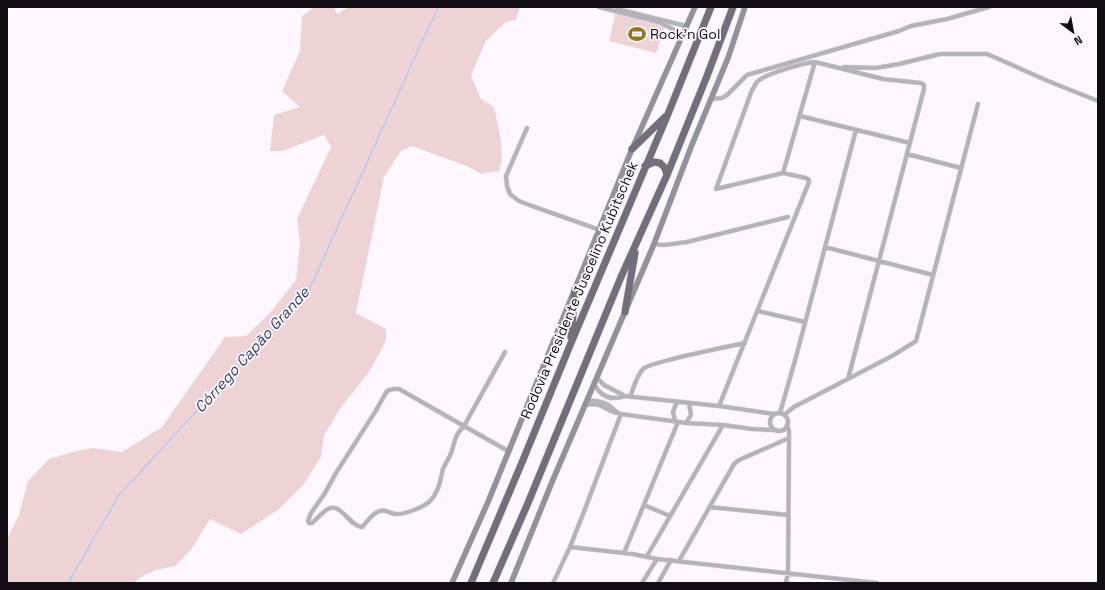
<svg xmlns="http://www.w3.org/2000/svg" width="1105" height="590" viewBox="0 0 1105 590" font-family="'Space Grotesk',sans-serif">
<rect width="100%" height="100%" fill="#fef7ff"/>
<path fill="#eed3d6" d="M314,7H334L337,14L349,7H520L516,20L506,22L486,41L471,75L481,99L494,107C498,125 506,155 499,171L481,174L469,167L412,146L401,151L384,177L356,313L386,329V341L369,372L342,406L324,435L321,457L304,484L279,509L241,534L210,519L191,550L175,566L156,570L141,577L134,583H7V539L19,515L28,481L49,459L76,451L93,448L122,452L162,427L225,337L246,336L269,314L296,280L300,243L297,219L331,147L324,135L283,151H270L274,115L300,107L282,91L300,51L302,16Z
M616,11L666,24L656,53L609,41Z"/>
<g fill="none" stroke-linecap="round" stroke-linejoin="round">
<path stroke="#bcc8e7" stroke-width="1.5" d="M68,583L119,495L309,290L420,46L439,7"/>
<g stroke="#d8d2d9" stroke-width="5">
<path id="minor" d="M599,7L659,22L682,34
M617,9L686,26
M844,67L876,68L899,64L940,54H987L1001,60L1048,81L1098,101
M710,99L722,98L727,95L747,75L754,73L899,31L911,26L947,19L989,7
M800,116L910,143
M527,128L506,176L507,186L510,194L519,201L532,206L600,230
M907,154L961,168
M783,173L815,62
M716,189L752,90C754,88 755,84 757,82C764,74 804,63 815,62L883,79L921,83L924,85V89L848,379
M716,189L783,173L806,178L809,180V182L719,406
M654,244L664,245L687,242L788,217
M825,247L933,275
M758,311L805,322
M505,352L464,426L508,451
M597,378L604,385L625,396
M594,384C601,397 611,401 625,396L719,406L774,414
M393,389H399L464,426C453,437 456,441 451,453C449,459 445,464 443,469C440,481 439,491 431,500C425,507 404,515 395,514C390,513 385,509 380,511C372,513 368,521 362,527C349,526 341,502 328,509C322,512 317,519 312,523H309L308,521L311,513L325,493L336,473L375,412L387,391Z
M630,397C633,389 637,375 643,369C649,362 731,346 745,343
M587,401C596,400 604,401 611,407C615,410 616,413 621,414L686,423L723,425L752,429L776,430
M585,405C603,402 601,408 616,413
M780,413L796,357L856,130
M770 422a9 9 0 1 1 18 0a9 9 0 1 1-18 0Z
M784,415L794,407L892,356L916,341L978,104
M675,421L673,412L677,402
M686,423L691,415L689,403
M644,505L670,516
M709,507L788,515
M570,547L633,554L657,559L877,583
M624,553L678,422
M647,556L723,425
M679,561L734,464L739,460L789,438
M553,583L570,547L585,509L621,414
M642,583L657,559
M658,583L671,560
M786,583L788,572L789,438V431L787,425"/>
</g>
<g stroke="#d8d2d9" stroke-width="6">
<path id="secondary" d="M452,583L488,502L632,149L695,7
M511,583L552,482L654,244L691,147L728,58L745,7"/>
</g>
<g stroke="#d8d2d9" stroke-width="8">
<path id="trunk" d="M632,149L665,117
M645,166L654,162L660,163L665,168L667,175
M625,312L635,253
M571,337L575,290
M471,583L523,460L571,343L668,114L711,7
M493,583L528,503L621,277L667,175L707,76L733,7"/>
</g>
<use href="#minor" stroke="#b5b3ba" stroke-width="4"/>
<use href="#secondary" stroke="#93919b" stroke-width="5.5"/>
<use href="#trunk" stroke="#726e7c" stroke-width="7"/>
</g>
<defs>
<g id="stadium-bare" transform="scale(1.38)"><path d="M0-5a6.5 5 0 1 0 0 10a6.5 5 0 1 0 0-10ZM-3.5-1.8h7v3.6h-7Z" fill="#94761d" stroke="#fef7ff" stroke-width="2.5" paint-order="stroke"/></g>
</defs>
<g fill-rule="evenodd">
<use href="#stadium-bare" x="637" y="34"/>
</g>
<g text-anchor="middle" stroke-width="3.5" stroke-linejoin="round" paint-order="stroke">
<g font-size="14" fill="#110d12" stroke="#fef7ff" text-anchor="start">
<text x="650" y="39">Rock'n Gol</text>
</g>
<g font-size="14" fill="#110d12" stroke="#fef7ff">
<text transform="translate(579 290) rotate(-67)" y="5">Rodovia Presidente Juscelino Kubitschek</text>
</g>
<g font-size="15" font-style="italic" fill="#33416c" stroke="#fef7ff">
<text transform="translate(252 350) rotate(-48)" y="5">Córrego Capão Grande</text>
</g>
</g>
<rect width="1105" height="590" fill="none" stroke="#110d12" stroke-width="16"/>
<g transform="translate(1073 32) rotate(148)" stroke="#fef7ff" stroke-width="3" paint-order="stroke">
<path d="M0-3L7 15L0 10L-7 15Z" fill="#110d12"/>
<text y="-6" font-size="11" font-weight="bold" text-anchor="middle" fill="#110d12">N</text>
</g>
</svg>
